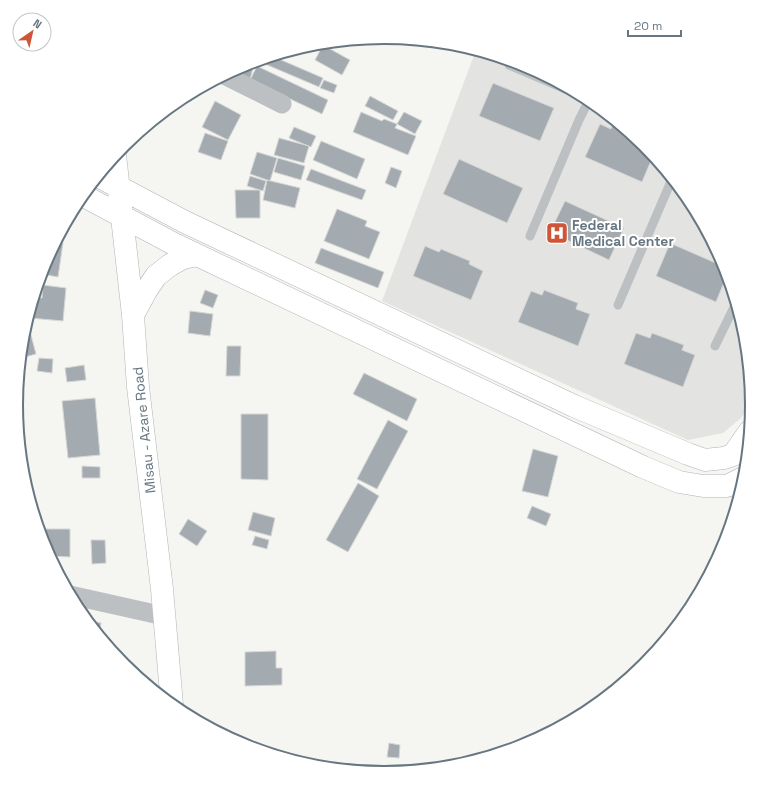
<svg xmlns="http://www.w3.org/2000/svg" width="768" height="810" viewBox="0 0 768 810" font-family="'Space Grotesk',sans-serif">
<rect width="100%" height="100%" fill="#f5f5f2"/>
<path fill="#e3e4e2" d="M476,50L525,65L589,99L644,145L690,201L724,264L745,333L752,403L741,418L723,433L688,440L382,301Z"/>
<path fill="#a4abb0" stroke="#d6d6d5" d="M323,45L350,60L342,75L315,60Z
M272,56L323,78L319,87L258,61Z
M251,63H254L250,80L227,74L243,65Z
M257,66L328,100L322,114L250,80Z
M324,80L337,85L334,93L320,88Z
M493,83L554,108L540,141L479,116Z
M370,96L398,111L393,120L365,106Z
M215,101L241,115L228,140L202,127Z
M361,112L382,121L384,119L397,124L395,128L416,136L408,155L353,132Z
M404,112L422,121L415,134L397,124Z
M613,123L621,126L644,145L653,156L642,182L585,157L600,124L611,129Z
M294,127L316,136L311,147L289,138Z
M205,133L228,141L221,160L198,152Z
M279,138L309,146L304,163L274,155Z
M321,141L365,159L357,179L313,160Z
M257,152L277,158L270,181L250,174Z
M278,158L305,166L301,180L274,172Z
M459,159L523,188L507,223L443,194Z
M391,167L402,171L396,188L385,183Z
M311,169L366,190L362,200L306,180Z
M250,176L266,181L263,191L247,186Z
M267,180L300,188L295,208L263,200Z
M235,190H260V218H236Z
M565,201L624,228L609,260L550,232Z
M337,209L367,221L365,226L380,232L369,259L324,241Z
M56,242L63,243L58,277L41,274L44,264Z
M670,243L725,267L727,275L716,302L656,276Z
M425,246L439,252L441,249L470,261L469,264L483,271L471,300L413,276Z
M321,248L384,272L378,288L315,263Z
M40,277H43L41,296L35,295Z
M43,285L66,288L63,321L30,318L32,305L34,297L42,298Z
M205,290L218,295L213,308L200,303Z
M544,290L578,303L576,309L590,314L578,346L518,322L531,291L542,295Z
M190,311L213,314L210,336L188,333Z
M27,320L36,354L21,358L23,333Z
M636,333L650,338L652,333L684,345L682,350L695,355L683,387L624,364Z
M227,346H241L240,376H226Z
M39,358L53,359L52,373L37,371Z
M84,365L86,380L67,382L65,368Z
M364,373L417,399L407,421L353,394Z
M95,398L100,455L68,458L62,401Z
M241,414H268V480L241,479Z
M388,420L408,431L377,489L357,479Z
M533,449L558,456L548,497L522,491Z
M82,466L100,467V478H82Z
M358,483L379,496L348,552L326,540Z
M532,506L551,514L546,526L527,518Z
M253,512L275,518L271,536L248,530Z
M188,519L207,531L197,546L179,534Z
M39,529H70V557L50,556L44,546Z
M255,536L269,540L267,549L252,545Z
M91,540H105L106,563L92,564Z
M87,620L101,623L99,635Z
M276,651V668H282V685L245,686V652Z
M389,743L400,745L399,758L387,757Z
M372,768H393V772L384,773L372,772Z"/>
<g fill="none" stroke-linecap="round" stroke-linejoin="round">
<g stroke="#b0b4b7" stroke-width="23">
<path id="primary" d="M115,155L133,315L138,387L162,589L172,705
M98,176L185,222L574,406L688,454L705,460L724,458L733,455L749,432
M82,195L174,244L643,467L679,482L703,486H727L745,477
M133,315L146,291L156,276L170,265L183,258L197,255"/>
</g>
<path stroke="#bcc0c3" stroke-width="9" d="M509,65L589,99
M530,236L579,120L589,100
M618,305L672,179
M715,346L736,303"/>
<path stroke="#bcc0c3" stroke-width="19" d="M224,75L282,104
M70,595L164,616"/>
<use href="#primary" stroke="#fff" stroke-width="22"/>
</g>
<defs>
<g id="hospital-square" transform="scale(1.15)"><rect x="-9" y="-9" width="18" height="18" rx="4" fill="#cf5538" stroke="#fff"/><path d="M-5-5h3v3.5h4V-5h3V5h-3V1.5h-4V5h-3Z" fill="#fff"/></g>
</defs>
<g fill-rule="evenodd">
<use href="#hospital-square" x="557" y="233"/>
</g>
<g text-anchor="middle" stroke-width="4" stroke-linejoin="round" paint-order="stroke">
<g font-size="14" font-weight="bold" fill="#677680" stroke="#fff" text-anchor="start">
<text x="572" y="230">Federal<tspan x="572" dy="16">Medical Center</tspan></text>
</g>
<g font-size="14" fill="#677680" stroke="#fff">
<text transform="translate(144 430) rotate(-96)" y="5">Misau - Azare Road</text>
</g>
</g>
<path d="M0 0H768V810H0ZM23 405a361 361 0 1 1 722 0a361 361 0 1 1-722 0Z" fill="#fff" fill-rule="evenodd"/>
<path fill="none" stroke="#677680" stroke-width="2" d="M23 405a361 361 0 1 1 722 0a361 361 0 1 1-722 0Z"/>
<g transform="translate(32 32) rotate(34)"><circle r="19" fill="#ffffff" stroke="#c2c8cc"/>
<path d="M0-3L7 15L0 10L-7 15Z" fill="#cf5538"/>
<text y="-6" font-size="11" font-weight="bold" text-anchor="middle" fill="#677680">N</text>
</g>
<path d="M628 30v6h53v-6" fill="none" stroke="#677680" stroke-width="2"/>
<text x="634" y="30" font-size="12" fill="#677680" stroke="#ffffff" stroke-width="3" paint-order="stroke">20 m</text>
</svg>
